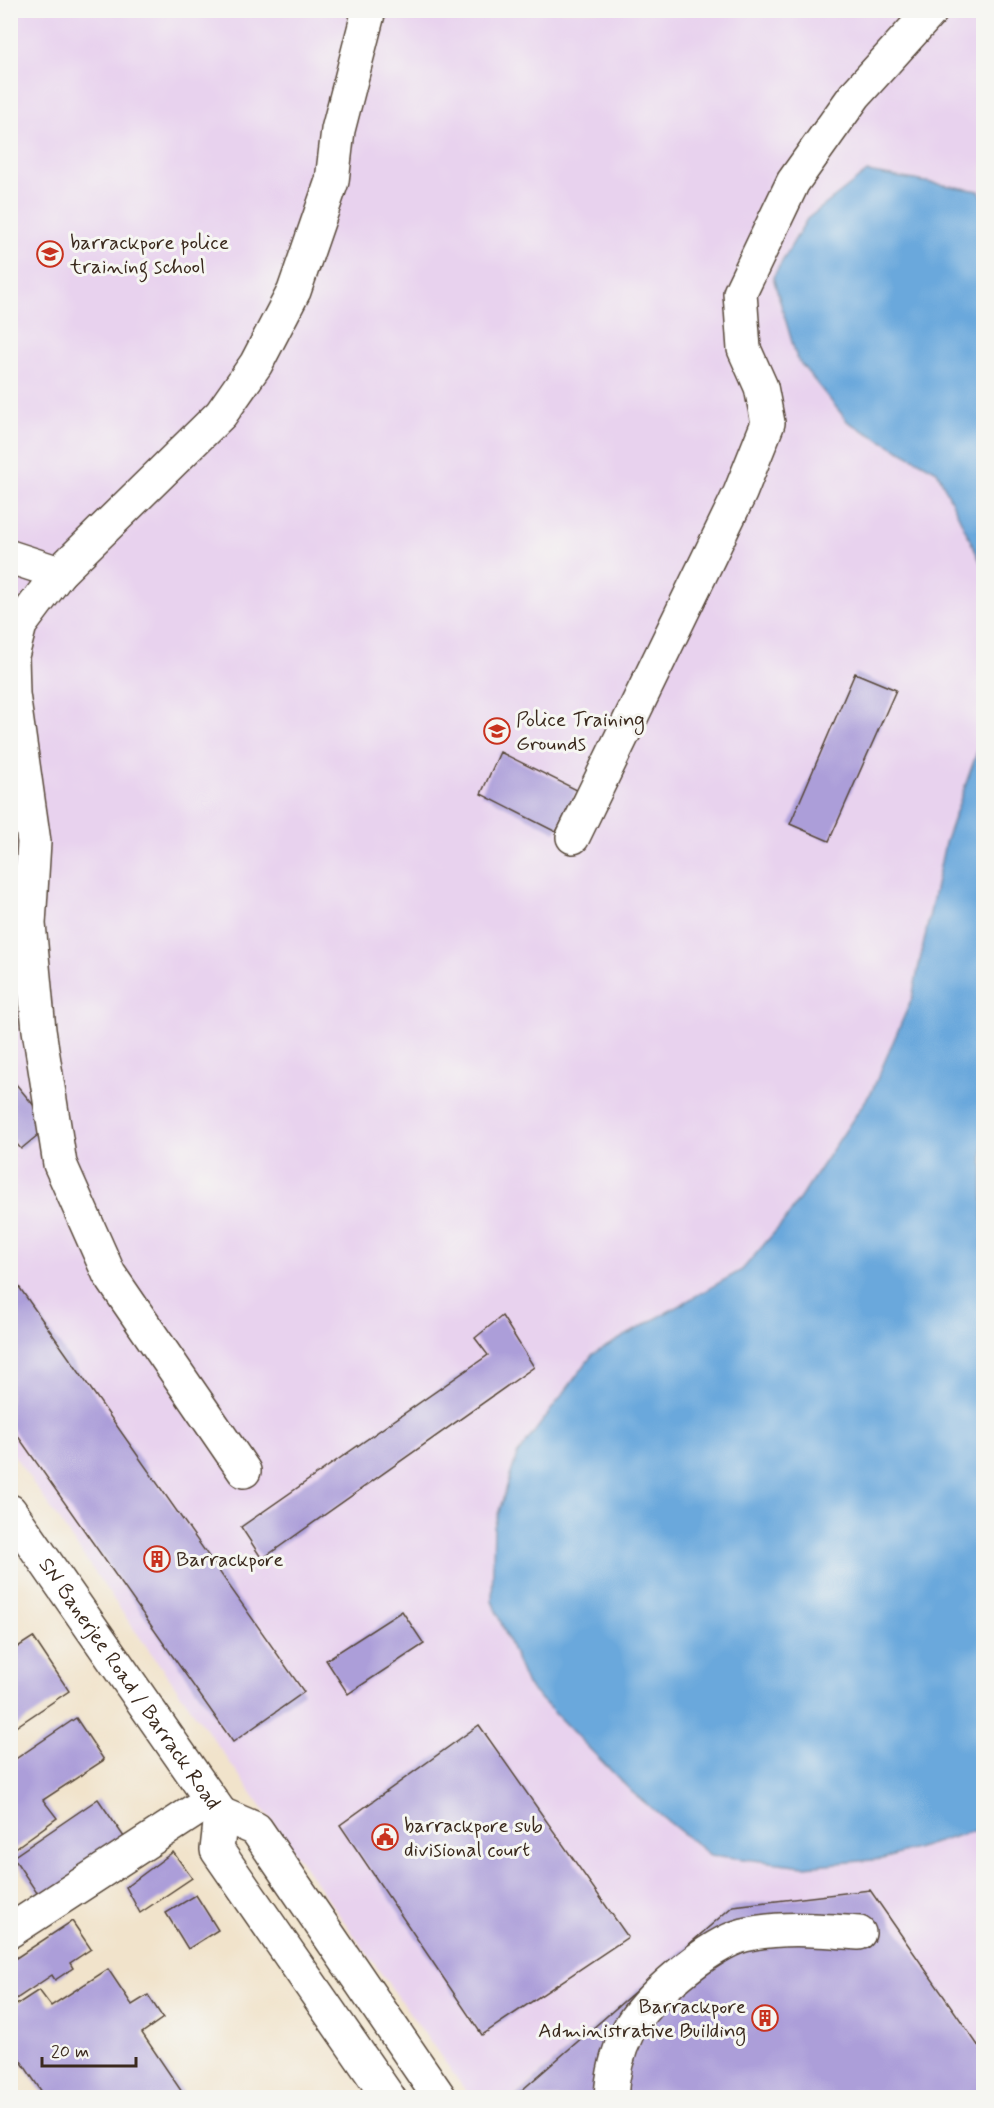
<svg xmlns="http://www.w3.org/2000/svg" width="994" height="2108" viewBox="0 0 994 2108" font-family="Mynerve,sans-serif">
<rect width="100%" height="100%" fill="#f6f6f2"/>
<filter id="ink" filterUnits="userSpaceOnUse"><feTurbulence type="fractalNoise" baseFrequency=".0167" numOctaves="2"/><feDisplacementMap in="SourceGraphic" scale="12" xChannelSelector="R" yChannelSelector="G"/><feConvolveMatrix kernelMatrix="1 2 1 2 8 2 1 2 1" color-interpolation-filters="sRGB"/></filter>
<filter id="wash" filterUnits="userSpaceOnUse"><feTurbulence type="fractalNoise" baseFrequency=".008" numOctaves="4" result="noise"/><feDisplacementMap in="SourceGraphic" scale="24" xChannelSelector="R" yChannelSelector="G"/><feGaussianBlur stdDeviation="1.35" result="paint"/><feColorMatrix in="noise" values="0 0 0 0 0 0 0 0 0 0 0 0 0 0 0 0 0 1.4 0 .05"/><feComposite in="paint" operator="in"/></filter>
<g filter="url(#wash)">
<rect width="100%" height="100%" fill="#f1e3cb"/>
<path fill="#e8d2ee" d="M10,11H983V2054L870,1890L733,1906L513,2097H470L134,1629L11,1451Z"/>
<path fill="#6ba8dc" stroke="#53697d" stroke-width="1.5" d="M867,172L979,191L983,198V567L937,471L848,422L797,359L773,277L807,219Z
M983,735V1828L883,1859L804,1866L710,1855L633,1793L527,1685L492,1601L494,1527L517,1455L593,1354L742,1270L786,1219L872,1091L912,998L945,843Z"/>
<g id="blocks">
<path fill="#ac9ed9" d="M855,673L896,690L829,841L790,824Z
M500,752L577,790L556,832L481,794Z
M10,1077L50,1125L21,1149L10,1136Z
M10,1274L304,1692L233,1742L10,1425Z
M502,1316L534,1367L262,1559L241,1527L488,1355L475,1338Z
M402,1611L424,1644L348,1694L326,1660Z
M33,1637L69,1691L14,1728L10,1723V1652Z
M76,1718L104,1760L43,1800L57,1818L10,1852V1756L14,1760Z
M479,1725L628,1937L482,2035L340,1825Z
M98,1799L133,1850L47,1908L13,1857Z
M173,1852L192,1878L140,1913L126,1887Z
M870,1890L984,2054V2098H513L733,1906Z
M196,1895L218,1930L188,1949L166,1913Z
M72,1921L91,1949L70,1963L73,1968L55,1980L52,1975L10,2003V1962Z
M108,1969L132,2005L148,1995L163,2018L142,2033L186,2098H46L10,2045V2009L39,1990L51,2006Z"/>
</g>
</g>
<g filter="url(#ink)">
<use href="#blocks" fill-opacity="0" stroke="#564638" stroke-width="1.5"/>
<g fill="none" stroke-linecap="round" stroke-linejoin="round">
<g stroke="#564638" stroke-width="36">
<g id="minor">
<path d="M10,557L59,573"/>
<path d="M573,837L740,493L768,423L761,387L744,349L740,293L793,182L855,95L932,10"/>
<path d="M244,1471L109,1274L60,1164L39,1030L29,924L34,842L13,694L12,656L20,625L59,573L221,414L256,364L294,291L332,181L338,130L369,10"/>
<path id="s1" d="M10,1511L221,1814L217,1850L389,2098"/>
<path d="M221,1814L256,1829L440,2098"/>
<path d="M10,1931L211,1800"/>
<path d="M611,2098C612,2076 618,2051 628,2031C644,1999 709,1944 744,1935C782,1926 820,1930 859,1933"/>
</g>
</g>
<use href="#minor" stroke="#fff" stroke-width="33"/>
</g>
</g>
<defs>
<g id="school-ring" transform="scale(1.35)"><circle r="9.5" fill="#f6f6f2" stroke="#c8321e" stroke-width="1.5"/><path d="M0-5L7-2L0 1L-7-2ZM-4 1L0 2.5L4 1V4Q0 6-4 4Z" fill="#c8321e"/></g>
<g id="university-ring" transform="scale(1.35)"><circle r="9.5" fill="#f6f6f2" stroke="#c8321e" stroke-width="1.5"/><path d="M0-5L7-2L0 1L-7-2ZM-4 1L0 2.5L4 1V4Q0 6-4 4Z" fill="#c8321e"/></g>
<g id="building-ring" transform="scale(1.35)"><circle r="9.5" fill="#f6f6f2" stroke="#c8321e" stroke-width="1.5"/><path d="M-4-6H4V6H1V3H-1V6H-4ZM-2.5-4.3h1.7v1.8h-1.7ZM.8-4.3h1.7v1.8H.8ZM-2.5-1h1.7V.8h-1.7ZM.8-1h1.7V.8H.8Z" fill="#c8321e"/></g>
<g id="civic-ring" transform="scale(1.35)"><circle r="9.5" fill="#f6f6f2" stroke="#c8321e" stroke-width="1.5"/><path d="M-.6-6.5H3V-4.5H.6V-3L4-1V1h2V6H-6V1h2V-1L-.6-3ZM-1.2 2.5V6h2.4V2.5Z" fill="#c8321e"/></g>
</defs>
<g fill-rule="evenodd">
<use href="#school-ring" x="50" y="254"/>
<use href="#university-ring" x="497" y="731"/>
<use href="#building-ring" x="157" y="1559"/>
<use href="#civic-ring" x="385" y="1837"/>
<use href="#building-ring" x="765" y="2018"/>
</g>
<g text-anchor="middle" stroke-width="6" stroke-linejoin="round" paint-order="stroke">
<g font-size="21" fill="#3b2a1e" stroke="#f6f6f2" text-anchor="start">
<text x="70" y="249">barrackpore police<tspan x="70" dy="24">training school</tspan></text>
<text x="516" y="726">Police Training<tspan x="516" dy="24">Grounds</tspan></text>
<text x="176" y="1566">Barrackpore</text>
<text x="404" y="1832">barrackpore sub<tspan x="404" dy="24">divisional court</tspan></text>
<text x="746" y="2013" text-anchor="end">Barrackpore<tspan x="746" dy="24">Administrative Building</tspan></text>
</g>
<g font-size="21" fill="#3b2a1e" stroke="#f6f6f2">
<text dy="7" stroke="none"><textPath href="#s1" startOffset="210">SN Banerjee Road / Barrack Road</textPath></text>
</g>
</g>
<rect width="994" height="2108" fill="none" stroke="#f6f6f2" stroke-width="36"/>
<path d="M42 2057v9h94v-9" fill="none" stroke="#3b2a1e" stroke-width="3"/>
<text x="51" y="2057" font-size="18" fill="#3b2a1e" stroke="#f6f6f2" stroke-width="4.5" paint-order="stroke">20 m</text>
</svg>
